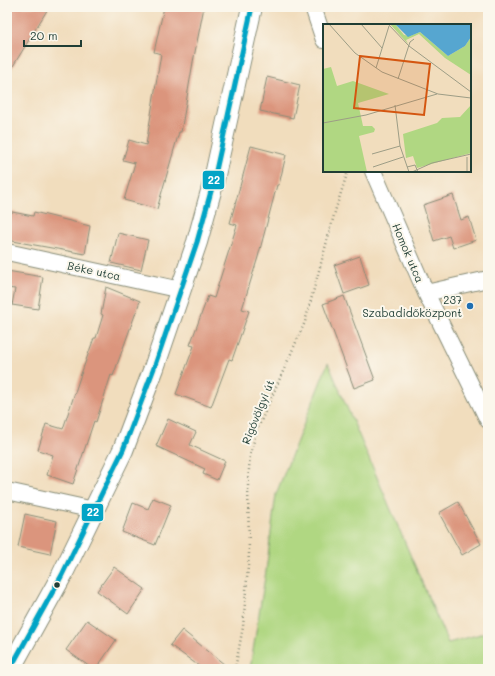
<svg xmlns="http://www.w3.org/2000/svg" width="495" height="676" viewBox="0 0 495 676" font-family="Mali,sans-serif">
<rect width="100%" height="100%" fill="#fbf7ec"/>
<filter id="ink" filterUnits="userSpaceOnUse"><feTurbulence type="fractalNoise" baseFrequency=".025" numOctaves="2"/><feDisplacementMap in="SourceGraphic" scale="8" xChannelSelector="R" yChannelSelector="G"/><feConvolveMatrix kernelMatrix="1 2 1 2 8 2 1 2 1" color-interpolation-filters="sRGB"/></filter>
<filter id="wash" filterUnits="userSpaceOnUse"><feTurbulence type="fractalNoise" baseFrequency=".012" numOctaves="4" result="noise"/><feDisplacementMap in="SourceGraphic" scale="16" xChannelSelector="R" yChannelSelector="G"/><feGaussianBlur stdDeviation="0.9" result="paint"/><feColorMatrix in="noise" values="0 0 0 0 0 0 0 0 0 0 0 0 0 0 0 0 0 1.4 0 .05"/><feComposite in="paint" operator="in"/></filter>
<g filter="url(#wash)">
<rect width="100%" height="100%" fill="#f1ddbd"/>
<path fill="#b0d782" stroke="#688a5b" d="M328,363L448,643L488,632V669H250L266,571L276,494Z"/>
<g id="blocks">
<path fill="#db957d" d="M7,7H49L7,76Z
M164,7H204L193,62L181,132H179L157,209L124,200L135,163L123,160L129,140L146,145L161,54L154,52Z
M267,77L300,85L293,118L260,111Z
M251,146L286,155L279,185H277L258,257L242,309L249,311L232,360L229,359L211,407L176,394L194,346L190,345L208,296L214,298L237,225L230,223Z
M453,195L461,220L469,217L476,240L453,248L449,236L434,241L423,205Z
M7,211L33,216L34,212L90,226L85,254L7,240Z
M118,233L148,240L141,270L111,263Z
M360,256L369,285L344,294L334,265Z
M7,271L43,277L38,309L12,305L15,289L7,288Z
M106,287L140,301L113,376L111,375L96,422L94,421L73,484L47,475L53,455L38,450L46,424L63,429L80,377L94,338H96L103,315L101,314Z
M344,296L375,380L354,388L323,304Z
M168,419L196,432L190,445L225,461L217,480L203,474L205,469L156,446Z
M153,498L171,505L155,545L122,532L133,503L148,509Z
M458,502L481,544L462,555L439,513Z
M25,514L57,521L50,554L18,547Z
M114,567L145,589L128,614L97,591Z
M87,620L116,640L96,669H93L66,650Z
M182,630L230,669H203L170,645Z"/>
</g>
</g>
<g filter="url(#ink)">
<use href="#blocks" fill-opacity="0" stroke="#888d78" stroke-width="1"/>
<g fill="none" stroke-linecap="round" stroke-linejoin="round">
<g stroke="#888d78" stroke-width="18">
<path id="minor" d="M313,7L324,40
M373,171L426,293L488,420
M7,252L181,290
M426,293L488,279
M7,491L94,510"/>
</g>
<g stroke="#888d78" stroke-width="22">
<path id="tertiary" d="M10,669L62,575L123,450L154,368L197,242L213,184L252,7"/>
</g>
<path stroke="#888d78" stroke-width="2.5" stroke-dasharray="1 3" stroke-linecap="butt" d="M235,669L243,627L249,554L248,483L250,455L257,430L305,322L336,208L348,171"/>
<use href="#minor" stroke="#fff" stroke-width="16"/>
<use href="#tertiary" stroke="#fff" stroke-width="20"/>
<g stroke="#fbf7ec" stroke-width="8">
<path id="bus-1" d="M10,669L62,575L123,450L154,368L197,242L213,184L252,7"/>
</g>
<use href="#bus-1" stroke="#02a4c6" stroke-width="5"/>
</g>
</g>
<circle fill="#1f6fb2" stroke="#fbf7ec" stroke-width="1.5" cx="470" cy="306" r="4"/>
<circle fill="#1f3d34" stroke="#fbf7ec" stroke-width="1.5" cx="57" cy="585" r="3.5"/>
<g text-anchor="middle" stroke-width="4" stroke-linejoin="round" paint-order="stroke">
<g font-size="11" fill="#1f3d34" stroke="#fbf7ec">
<text transform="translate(408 253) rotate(67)" y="4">Homok utca</text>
<text transform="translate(94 271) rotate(12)" y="4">Béke utca</text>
<text transform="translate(258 412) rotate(-68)" y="4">Rigóvölgyi út</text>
</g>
<g font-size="11" fill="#1f3d34" stroke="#fbf7ec" text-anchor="end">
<text x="462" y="304">237<tspan x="462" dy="13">Szabadidőközpont</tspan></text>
</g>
</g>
<g transform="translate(323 24)">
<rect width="148" height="148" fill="#f1ddbd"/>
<path d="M67,0H72L81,11L87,12L97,8L125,32L142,22L148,13V51L122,34L96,10L83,16L85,20ZM8,43L14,62L30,57L66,70L35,79L40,102H49L52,105L51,108L36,112L44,148H0V45ZM148,81V129L94,144L90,132L83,134L80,110L114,99L119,94L137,93Z" fill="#b0d782"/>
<path d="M72,0H148V13L142,22L125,32L97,8L85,13Z" fill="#56a6d0"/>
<path fill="none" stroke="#9d9d86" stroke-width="1" d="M6,0L32,29L59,48L115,70L148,74M38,0L59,24M65,0L86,22L148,68M53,44L66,2M75,55L87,18L91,15M72,81L77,122L86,148M0,99L43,91L114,70M49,130L77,122M50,143L80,133M84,143L92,141L95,148M89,148L109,139L148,130M144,148V133"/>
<path fill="#d45610" fill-opacity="0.15" stroke="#d45610" stroke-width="2" d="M37,32L107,40L101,91L31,84Z"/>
<rect width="148" height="148" fill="none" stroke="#1f3d34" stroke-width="2"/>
</g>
<g stroke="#fbf7ec" stroke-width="1.5">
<rect x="202" y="170" width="23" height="20" rx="4" fill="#02a4c6"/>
<rect x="81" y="503" width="23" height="19" rx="4" fill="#02a4c6"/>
</g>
<g font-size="11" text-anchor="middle" font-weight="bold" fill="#fff">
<text x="214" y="184">22</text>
<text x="93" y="516">22</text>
</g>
<rect width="495" height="676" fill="none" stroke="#fbf7ec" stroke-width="24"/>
<path d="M24 40v6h57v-6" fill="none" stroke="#1f3d34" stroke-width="2"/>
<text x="30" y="40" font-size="12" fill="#1f3d34" stroke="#fbf7ec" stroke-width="3" paint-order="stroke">20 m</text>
</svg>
